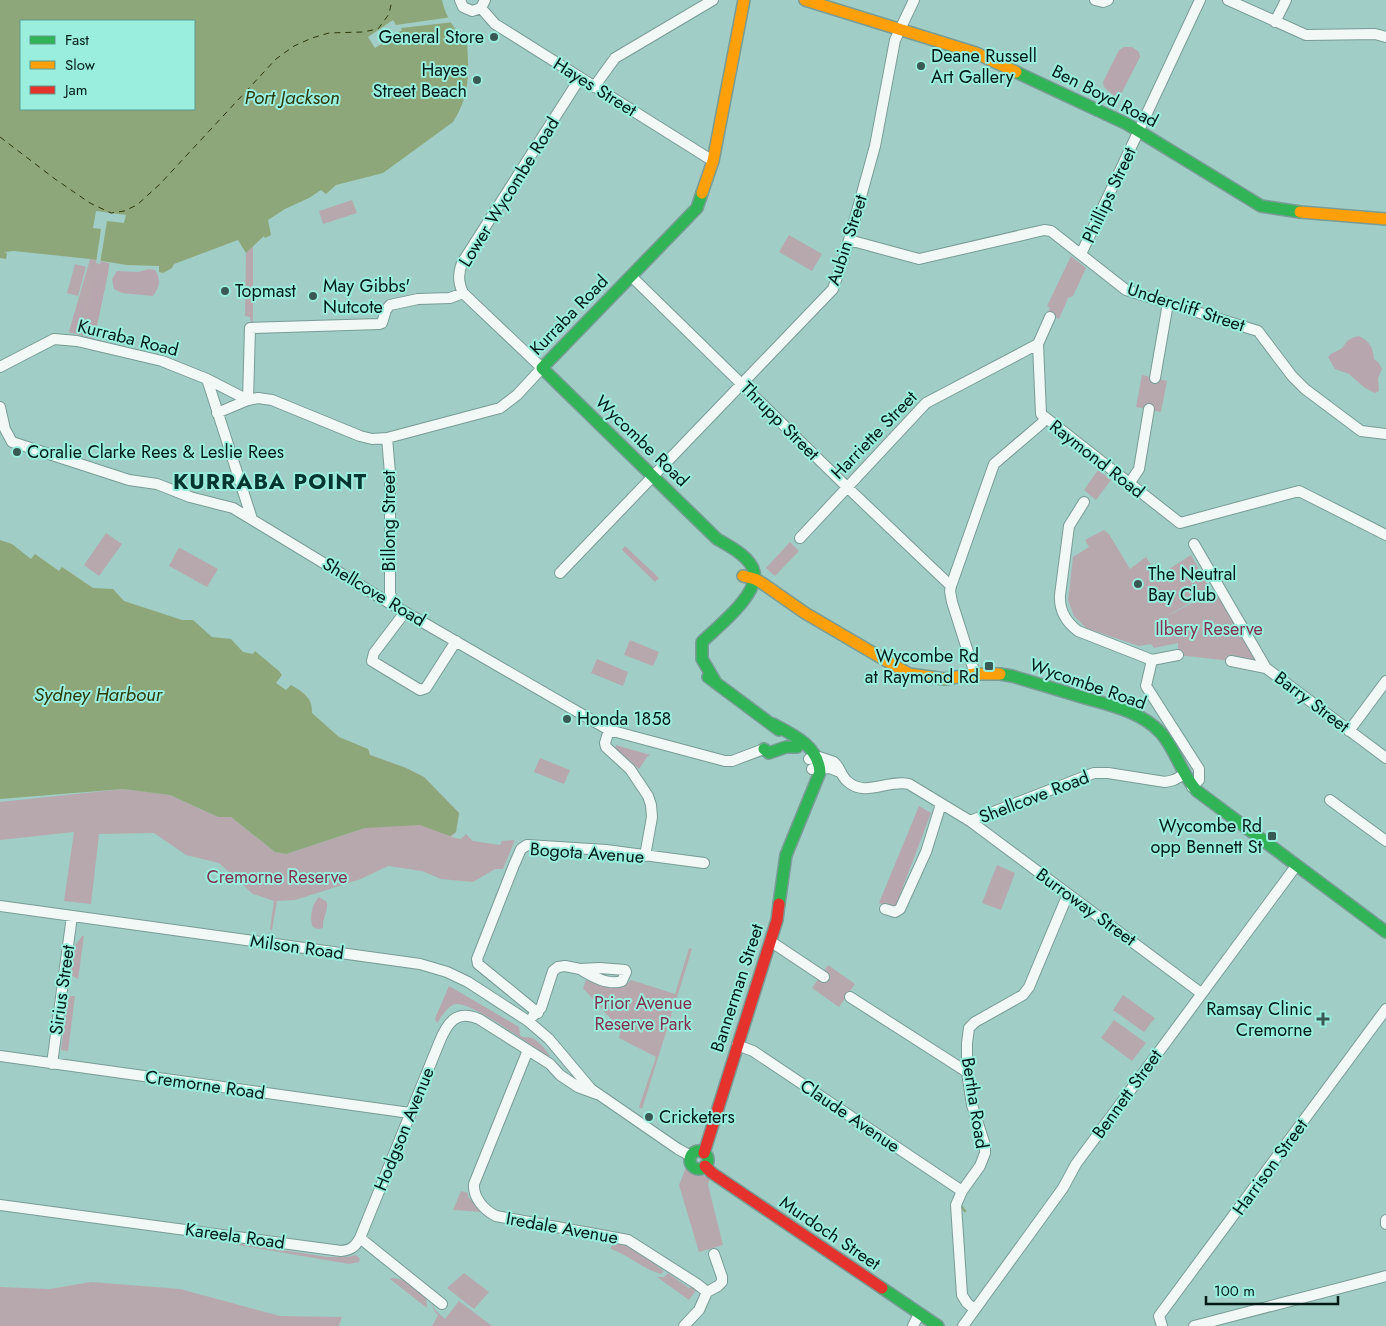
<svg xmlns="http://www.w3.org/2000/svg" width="1386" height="1326" viewBox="0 0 1386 1326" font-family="Jost,sans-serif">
<rect width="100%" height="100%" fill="#a0cdc5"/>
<path fill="#b7a8ae" d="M352,200L357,213L323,224L319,211Z
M789,235L822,254L812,271L779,252Z
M253,246V323H251L250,317L245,316L246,253Z
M1071,256L1086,268L1073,296L1068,298L1059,319L1047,313L1050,308L1047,306Z
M90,259L109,263L108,273L94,339L69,332Z
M75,264L86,267L78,296L67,293Z
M1142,375L1167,381L1161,412L1136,407Z
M1098,470L1111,480L1096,500L1084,490Z
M1104,530L1109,534L1130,569L1146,557L1158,576L1191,555L1211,591L1163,618L1220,589L1266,668L1231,661L1178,655V643L1154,648L1151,644L1139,646L1086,628L1074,616L1068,600L1073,557L1089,547L1085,540Z
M106,533L122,544L99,576L84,565Z
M790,542L799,551L775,576L766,568Z
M180,548L218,569L207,587L169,566L178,549Z
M630,640L659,652L653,666L624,655Z
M597,659L628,672L623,686L591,673Z
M368,749L370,755L406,768L424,777L459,813L456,832L451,837L461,839L466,834L473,841L500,845L502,841L515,840L503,869H495L473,882L441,879L422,871L388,866L361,879L295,900L277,901L272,930L270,929L274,901L253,894L219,863L186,855L154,833L99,834L91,904L64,901L74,832L0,840V802L123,789L170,795L218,817H231L275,852L286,854L365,828Z
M540,758L570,770L564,784L534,772Z
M997,865L1015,873L1001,910L982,903Z
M82,936H84L78,979L71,975L74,947Z
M689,948L692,949L642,1109L639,1107L656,1057L619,1038L621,1030L583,988L586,980C598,984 621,992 631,980L675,994Z
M828,965L855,984L839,1007L812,988Z
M1123,995L1155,1018L1144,1032L1113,1010Z
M70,996H75L68,1051L61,1050L68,999Z
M1114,1020L1146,1043L1132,1061L1101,1038Z
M687,1165L694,1173L710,1178L708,1185L723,1245L699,1252L679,1185Z
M461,1191L468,1193V1197L483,1212L453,1210Z
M612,1241L629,1245L664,1271L661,1274C642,1269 629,1255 611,1249Z
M236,1243L328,1257H347L356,1255L360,1259L359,1262L349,1264L238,1245Z
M464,1273L489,1292L474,1309L447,1288Z
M668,1273L689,1288L695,1286L697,1289L689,1300L657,1277H664Z
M393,1278L406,1280L426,1296L427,1308L390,1279Z
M91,1282L180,1289L280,1316L342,1317L339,1326H0V1287L50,1289Z
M431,1299L435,1310L445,1319L459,1301L492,1326H432L438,1315L434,1311Z"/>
<path fill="#b7a6ad" d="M1124,47H1132L1139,52L1140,57L1121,94L1118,97L1114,96L1104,87L1103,82L1119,50Z
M109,263L108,273L94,339L80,332L97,277L100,271Z
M149,269L155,270C161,279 160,287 153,296L122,293L114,289L112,279L117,271L138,272Z
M78,302L86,306L77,334L69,332Z
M1359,336C1370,342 1373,347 1374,359L1379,363L1382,369L1378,378L1379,391L1375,393L1365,388L1349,374L1335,369L1328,357C1332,352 1333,353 1339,350C1348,345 1342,340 1359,336Z
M625,546L659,578L655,582L622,550Z
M616,745L650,755L647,757L639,769L615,748Z
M919,806L931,813L896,905L892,909L879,903Z
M319,897L327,902C328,913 322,918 323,928L318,929L313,927C309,918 312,904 319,897Z
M449,986L519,1027L520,1035C525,1039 527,1036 532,1038C539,1041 546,1050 550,1056H547C532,1046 472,1002 456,1004C448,1005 442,1016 437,1023L435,1019L436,1016Z
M628,1013L652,1020L656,1024L663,1021L665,1022L662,1029L657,1030L626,1021Z"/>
<path fill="#8ea77a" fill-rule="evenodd" d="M0,0H442C445,16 456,32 467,43C469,73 470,96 453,122L383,173L336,185L326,194L321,190L309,198L285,209L268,220L271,235L265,238L264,236L246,253L238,240L174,264L172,268L163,273L159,272V266L127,265L90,259L14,251L4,252L7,253L6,259L0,258ZM21,21H194V109H21Z
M0,540L12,544L31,559L35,554L59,571L62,567L93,588L113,589L124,601L182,620H193L212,637L231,639L243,652L253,654L255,651L279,671L282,675L276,683L286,690L291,685C303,692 313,698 312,713L339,737L368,749L370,755L406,768L424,777L459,813L456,832L450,836L420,825L365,828L286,854L275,852L231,817H218L170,795L123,789L0,799Z"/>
<path fill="#a0cdc5" d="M452,17L454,22L401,28L402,30L375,48L368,37L393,20L396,25Z
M96,211L126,215L124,223L107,221L100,264L96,263L101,229L93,228Z"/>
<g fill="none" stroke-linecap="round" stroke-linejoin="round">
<path stroke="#8ea77a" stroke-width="2.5" d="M960,1205L965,1211"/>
<path stroke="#2d3807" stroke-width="1" stroke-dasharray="6 5" stroke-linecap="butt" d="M0,137L55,179L90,203L111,213L124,211L137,205L160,184L276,59L294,46L312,38L329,33L363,32L378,29L389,14L392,0"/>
<g stroke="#789c96" stroke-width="12">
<path id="street" d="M460,0L463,7L472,11L481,8L485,0
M1095,0L1103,2L1108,0
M1228,0L1306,35L1375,34L1386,37
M481,8L495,24L713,161
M1275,22L1286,0
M594,87L615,58L713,0
M849,240L919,259L1044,230L1051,231L1126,290L1258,331L1292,376L1305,389L1361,431L1386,434
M1081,254L1200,0
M631,276L848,488L951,586
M1050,317L1038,344L1041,414L1180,523L1299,491L1386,535
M0,367L54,339L77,341L162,361L207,379L248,400L258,398L272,400L360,436L372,439L387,438L500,408L517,395L542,368L463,293C458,282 458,274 462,263L580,78
M1155,378L1168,303
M207,379L252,519
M0,407L5,429L12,442L129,480L157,484L190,497L233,508L386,601L609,730L725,761H732L764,749
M217,413L248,400L250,328L379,324L382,323L386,310L390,305L418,299L450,298L463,293
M387,438L390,473V593L393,603
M1129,484L1139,469L1149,409
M1084,502L1069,526L1060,595C1059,611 1066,622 1078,631L1152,660
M800,538L926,403L1038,344
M1194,544L1266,668
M560,573L833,289L849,240L875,146L895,40L914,0
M405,612L374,653L372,661L420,690L426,688L456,641
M1178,655L1152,660L1146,686L1199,769V780L1192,787
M1231,661L1266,668L1386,758
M975,674L952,602L950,591L951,586L994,464L1042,423L1045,418
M609,730L605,743L606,747L630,769L648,796L651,805L652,817L645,856
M1349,731L1386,681
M809,759L819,757L834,762C840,767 841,776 847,781C865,798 888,779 909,784L970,821L1094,773H1108L1165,782L1174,780L1183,775
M812,769L830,768L840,772
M1330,800L1386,841
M970,821L1201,993
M0,906L420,964L447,972L468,982L528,1021L549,1039L591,1089L678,1149L691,1156
M885,909L895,912L900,909L926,852L941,804
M770,941L824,977
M850,997L967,1072
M538,1013L478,964L477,959L514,865L521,849L527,845L606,850L704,863
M533,1016L541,1008L553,971L558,967L565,966L580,969L600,968L625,970L626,972L622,981C608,986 591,976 580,969
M737,1045L753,1051L962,1191
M528,1050L474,1184C473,1198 484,1210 496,1216L628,1240L697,1284L707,1292
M0,1056L410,1113
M52,1064L72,916
M0,1205L341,1251C351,1250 355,1247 360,1238L439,1043C447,1023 456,1009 479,1019L550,1064L560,1075L578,1087L597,1094
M1386,1220V1224
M360,1238L442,1304
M974,1309L967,1303L962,1295L956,1205L962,1191L980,1166L985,1153V1145L972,1105L967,1072V1043L969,1028L975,1022L1023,995L1029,987L1068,894
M684,1326L699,1310L707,1292L718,1286L722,1282V1277L714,1254
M913,1326L919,1314
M963,1326L1063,1188L1076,1164L1296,866
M1162,1326L1159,1316L1386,1009
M1194,1326L1386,1276"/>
</g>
<g stroke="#789c96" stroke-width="14">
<path id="fast" d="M1016,72L1127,124L1261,206L1300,212
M702,193L697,208L542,368L717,539C729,546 751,557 754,572C759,595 717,627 702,642V659L715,681
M1000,674L1012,676C1035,683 1058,690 1082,697C1109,705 1141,711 1161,733C1176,750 1181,774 1197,791L1386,932
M708,677L779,730
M773,724C794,735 818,746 820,772L786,855L779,904
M764,749L769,753L786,747H797
M690 1160a9 9 0 1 1 18 0a9 9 0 1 1-18 0Z
M882,1288L938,1326"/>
</g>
<g stroke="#789c96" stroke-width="14">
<path id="slow" d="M805,0L976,53L1016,72
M702,193L713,161L744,0
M1300,212L1386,219
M743,576L755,579L762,583L805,613L909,674L945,679L975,674H1000"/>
</g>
<g stroke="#789c96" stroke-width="14">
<path id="jam" d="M704,1153L777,920L779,904
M705,1166L712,1173L882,1288"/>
</g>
<use href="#street" stroke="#f1f8f6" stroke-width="10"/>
<use href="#fast" stroke="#30b455" stroke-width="11"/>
<use href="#slow" stroke="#ff9f0a" stroke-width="11"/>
<use href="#jam" stroke="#e5322d" stroke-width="11"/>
</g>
<g fill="#395954" stroke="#9aeede" stroke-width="2">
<circle cx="494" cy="37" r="5"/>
<circle cx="921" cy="66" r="5"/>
<circle cx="477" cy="80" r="5"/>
<circle cx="225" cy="291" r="5"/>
<circle cx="313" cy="296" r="5"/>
<circle cx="17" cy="452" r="5"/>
<circle cx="1138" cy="584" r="5"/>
<rect x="984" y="661" width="10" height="10" rx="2.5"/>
<circle cx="567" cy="719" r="5"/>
<rect x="1267" y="831" width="10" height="10" rx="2.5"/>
<path d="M1320.5 1011.5h5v5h5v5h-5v5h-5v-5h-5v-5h5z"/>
<circle cx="649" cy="1117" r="5"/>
</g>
<g text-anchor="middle" stroke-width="4" stroke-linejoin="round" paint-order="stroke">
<g font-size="18" fill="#021b17" stroke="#9aeede" text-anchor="start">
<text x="484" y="43" text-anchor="end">General Store</text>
<text x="931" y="62">Deane Russell<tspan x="931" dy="21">Art Gallery</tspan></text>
<text x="467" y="76" text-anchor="end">Hayes<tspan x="467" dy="21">Street Beach</tspan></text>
<text x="323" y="292">May Gibbs'<tspan x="323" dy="21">Nutcote</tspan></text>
<text x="235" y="297">Topmast</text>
<text x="27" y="458">Coralie Clarke Rees &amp; Leslie Rees</text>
<text x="1148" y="580">The Neutral<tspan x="1148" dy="21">Bay Club</tspan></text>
<text x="979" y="662" text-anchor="end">Wycombe Rd<tspan x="979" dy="21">at Raymond Rd</tspan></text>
<text x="577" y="725">Honda 1858</text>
<text x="1262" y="832" text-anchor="end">Wycombe Rd<tspan x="1262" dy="21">opp Bennett St</tspan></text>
<text x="1312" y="1015" text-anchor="end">Ramsay Clinic<tspan x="1312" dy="21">Cremorne</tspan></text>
<text x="659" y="1123">Cricketers</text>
</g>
<g font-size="18" fill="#021b17" stroke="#9aeede">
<text transform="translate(595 87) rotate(32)" y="6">Hayes Street</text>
<text transform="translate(1105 96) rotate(27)" y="6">Ben Boyd Road</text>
<text transform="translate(509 192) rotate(-58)" y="6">Lower Wycombe Road</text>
<text transform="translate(1109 195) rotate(-65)" y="6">Phillips Street</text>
<text transform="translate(847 240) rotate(-72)" y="6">Aubin Street</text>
<text transform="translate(1186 307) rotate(18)" y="6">Undercliff Street</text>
<text transform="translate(569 315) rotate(-46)" y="6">Kurraba Road</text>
<text transform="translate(128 338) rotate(14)" y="6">Kurraba Road</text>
<text transform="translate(780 421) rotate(45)" y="6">Thrupp Street</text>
<text transform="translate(874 435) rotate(-46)" y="6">Harriette Street</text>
<text transform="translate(642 441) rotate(44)" y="6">Wycombe Road</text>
<text transform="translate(1097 459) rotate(38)" y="6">Raymond Road</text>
<text transform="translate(389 521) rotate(-90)" y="6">Billong Street</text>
<text transform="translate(374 592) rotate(31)" y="6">Shellcove Road</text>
<text transform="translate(1088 684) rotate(19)" y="6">Wycombe Road</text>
<text transform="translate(1312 702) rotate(37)" y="6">Barry Street</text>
<text transform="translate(1034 797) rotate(-21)" y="6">Shellcove Road</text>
<text transform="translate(587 853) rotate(4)" y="6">Bogota Avenue</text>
<text transform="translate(1086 907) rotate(36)" y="6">Burroway Street</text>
<text transform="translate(297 947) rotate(8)" y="6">Milson Road</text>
<text transform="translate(737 988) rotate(-72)" y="6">Bannerman Street</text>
<text transform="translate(62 990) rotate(-82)" y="6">Sirius Street</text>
<text transform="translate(205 1085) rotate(8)" y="6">Cremorne Road</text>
<text transform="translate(1127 1094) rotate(-54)" y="6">Bennett Street</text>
<text transform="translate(975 1103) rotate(81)" y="6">Bertha Road</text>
<text transform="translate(850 1116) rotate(34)" y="6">Claude Avenue</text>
<text transform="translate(404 1129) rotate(-68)" y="6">Hodgson Avenue</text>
<text transform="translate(1270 1167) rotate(-54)" y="6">Harrison Street</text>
<text transform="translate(562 1228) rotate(10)" y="6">Iredale Avenue</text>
<text transform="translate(830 1233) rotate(34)" y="6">Murdoch Street</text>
<text transform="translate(235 1236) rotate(8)" y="6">Kareela Road</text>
</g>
<g font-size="18" fill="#83314e" stroke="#9aeede">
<text x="1209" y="635">Ilbery Reserve</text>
<text x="277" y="883">Cremorne Reserve</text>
<text x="643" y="1009">Prior Avenue<tspan x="643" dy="21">Reserve Park</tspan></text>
</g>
<g font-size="19" font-style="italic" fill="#2d3807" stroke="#9aeede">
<text x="292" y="104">Port Jackson</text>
<text x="98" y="701">Sydney Harbour</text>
</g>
<g font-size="22" font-weight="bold" letter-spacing="1" fill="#04352e" stroke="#9aeede">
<text x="270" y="489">KURRABA POINT</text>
</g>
</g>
<rect x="20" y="20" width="175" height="90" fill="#9aeede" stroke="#5d9a8e"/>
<rect x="30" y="36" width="25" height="8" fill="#30b455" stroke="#5d9a8e"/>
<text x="65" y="45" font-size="15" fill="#021b17">Fast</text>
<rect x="30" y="61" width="25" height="8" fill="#ff9f0a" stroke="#5d9a8e"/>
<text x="65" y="70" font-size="15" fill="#021b17">Slow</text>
<rect x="30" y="86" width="25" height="8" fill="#e5322d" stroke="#5d9a8e"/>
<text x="65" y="95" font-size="15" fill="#021b17">Jam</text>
<path d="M1206 1296v8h132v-8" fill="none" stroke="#021b17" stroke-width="2.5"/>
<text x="1214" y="1296" font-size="15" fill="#021b17" stroke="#9aeede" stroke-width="4" paint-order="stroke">100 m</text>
</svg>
